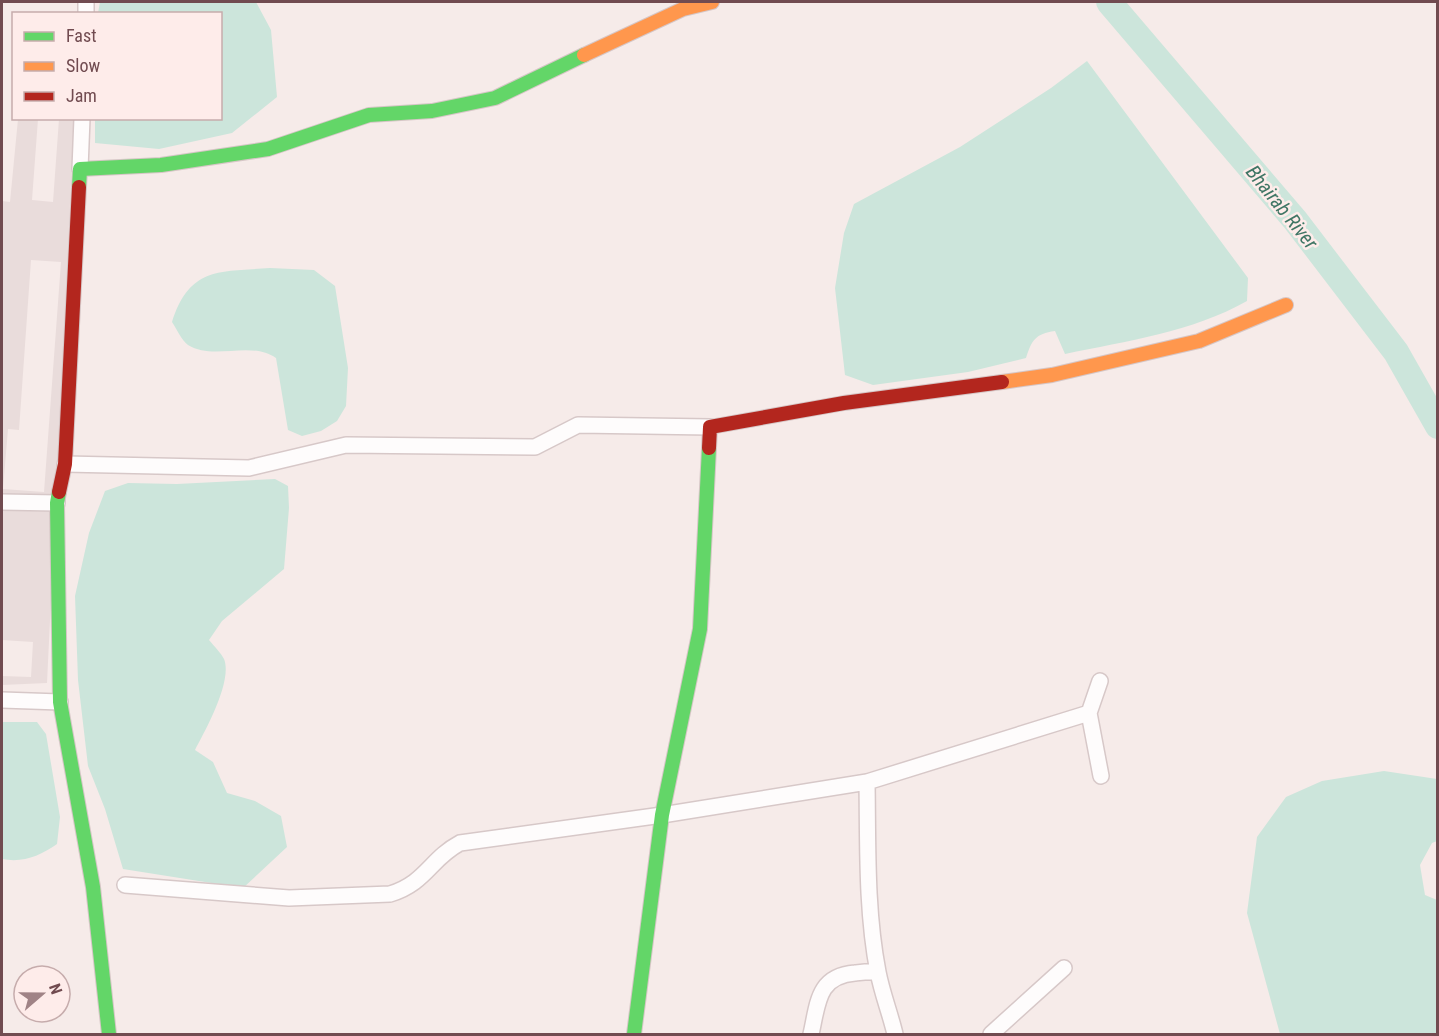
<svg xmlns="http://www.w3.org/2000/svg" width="1439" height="1036" viewBox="0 0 1439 1036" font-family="'Roboto Condensed',sans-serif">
<rect width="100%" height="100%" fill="#f6ebe9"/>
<path fill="#e9dcdb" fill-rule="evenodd" d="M18,119H38L32,200L53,202L59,119H74L47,683L2,685V676L31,677L33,642L2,640V201L10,202ZM31,260L61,262L44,492L3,489L8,429L19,430Z"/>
<path fill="#cce5db" d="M100,2H256L271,30L277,97L232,133L159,149L95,143V119L220,118V14L98,13Z
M1087,61L1248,278L1247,301C1192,332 1127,341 1065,354L1055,331C1035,334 1032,340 1026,358L968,372L873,385L845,375L835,288L844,233L854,204L960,147L1051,88Z
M270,268L314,270L335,286L348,368L346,406L337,421L321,431L302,436L288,430L276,358C250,340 214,361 188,345C182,341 176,328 172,322C190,266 220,272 270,268Z
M275,479L288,486L289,508L284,569L222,621L209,640C214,646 221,653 224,659C233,681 205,731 195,750L213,762L227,793L255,801L281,816L287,847L243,888L123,869L105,809L88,766L78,680L75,596L89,533L105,491L128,483L177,484Z
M2,722H37L46,734L60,817L57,844C40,856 23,863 2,859Z
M1384,771L1437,779V841L1432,843L1420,865L1425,895L1437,900V1034H1280L1247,913L1257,837L1286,797L1322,781Z"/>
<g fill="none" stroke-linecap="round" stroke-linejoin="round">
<path stroke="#cce5db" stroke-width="26" d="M1109,2L1295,220L1396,352L1438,426"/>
<g stroke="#d7c8c8" stroke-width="18">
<path id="street" d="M86,14V2
M80,169L82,118
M65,464L249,468L346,445L535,447L578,425L710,427
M2,502L57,503
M1100,681L1089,713L1101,776
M2,700L60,702
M867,782C868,845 866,910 878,972C882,993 890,1013 895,1034
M125,885L289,898L390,894C426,883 430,859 460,843L662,815L867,782L1089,713
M811,1034C818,1004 817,976 855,973C863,972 870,971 878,972
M991,1034L1064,968"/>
</g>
<g stroke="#d6c6c6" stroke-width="16">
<path id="fast" d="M79,187L80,169L161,165L268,149L369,115L432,111L495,98L584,55
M59,492L57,503L60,702L93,887L109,1034
M634,1034L662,815L700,629L709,448"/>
</g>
<g stroke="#d6c6c6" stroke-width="16">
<path id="slow" d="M584,55L683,9L712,2
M1002,382L1052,375L1199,341L1286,305"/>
</g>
<g stroke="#d6c6c6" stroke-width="16">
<path id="jam" d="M709,448L710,427L844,403L1002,382
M59,492L65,464L79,187"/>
</g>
<use href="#street" stroke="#fefcfc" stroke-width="15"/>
<use href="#fast" stroke="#63d668" stroke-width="14"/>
<use href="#slow" stroke="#ff974d" stroke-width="14"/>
<use href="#jam" stroke="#b3261e" stroke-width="14"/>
</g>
<g text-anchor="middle" stroke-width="5" stroke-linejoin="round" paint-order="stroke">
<g font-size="20" font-style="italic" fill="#407665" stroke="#feecea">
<text transform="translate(1282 207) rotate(51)" y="7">Bhairab River</text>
</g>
</g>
<rect width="1439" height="1036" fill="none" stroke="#714b50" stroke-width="6"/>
<rect x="12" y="12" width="210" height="108" fill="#feecea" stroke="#c6acac" stroke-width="1.5"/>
<rect x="24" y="32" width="30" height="9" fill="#63d668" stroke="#c6acac" stroke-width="1.5"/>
<text x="66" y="42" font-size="18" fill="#714b50">Fast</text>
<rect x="24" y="62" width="30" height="9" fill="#ff974d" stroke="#c6acac" stroke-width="1.5"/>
<text x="66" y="72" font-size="18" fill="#714b50">Slow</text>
<rect x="24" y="92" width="30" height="9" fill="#b3261e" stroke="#c6acac" stroke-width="1.5"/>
<text x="66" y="102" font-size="18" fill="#714b50">Jam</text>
<g transform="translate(42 994) rotate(70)"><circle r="28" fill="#feecea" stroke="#c6acac" stroke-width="1.5"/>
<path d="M0-4.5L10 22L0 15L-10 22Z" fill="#a08386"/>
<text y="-9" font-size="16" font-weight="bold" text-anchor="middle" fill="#714b50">N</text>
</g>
</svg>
